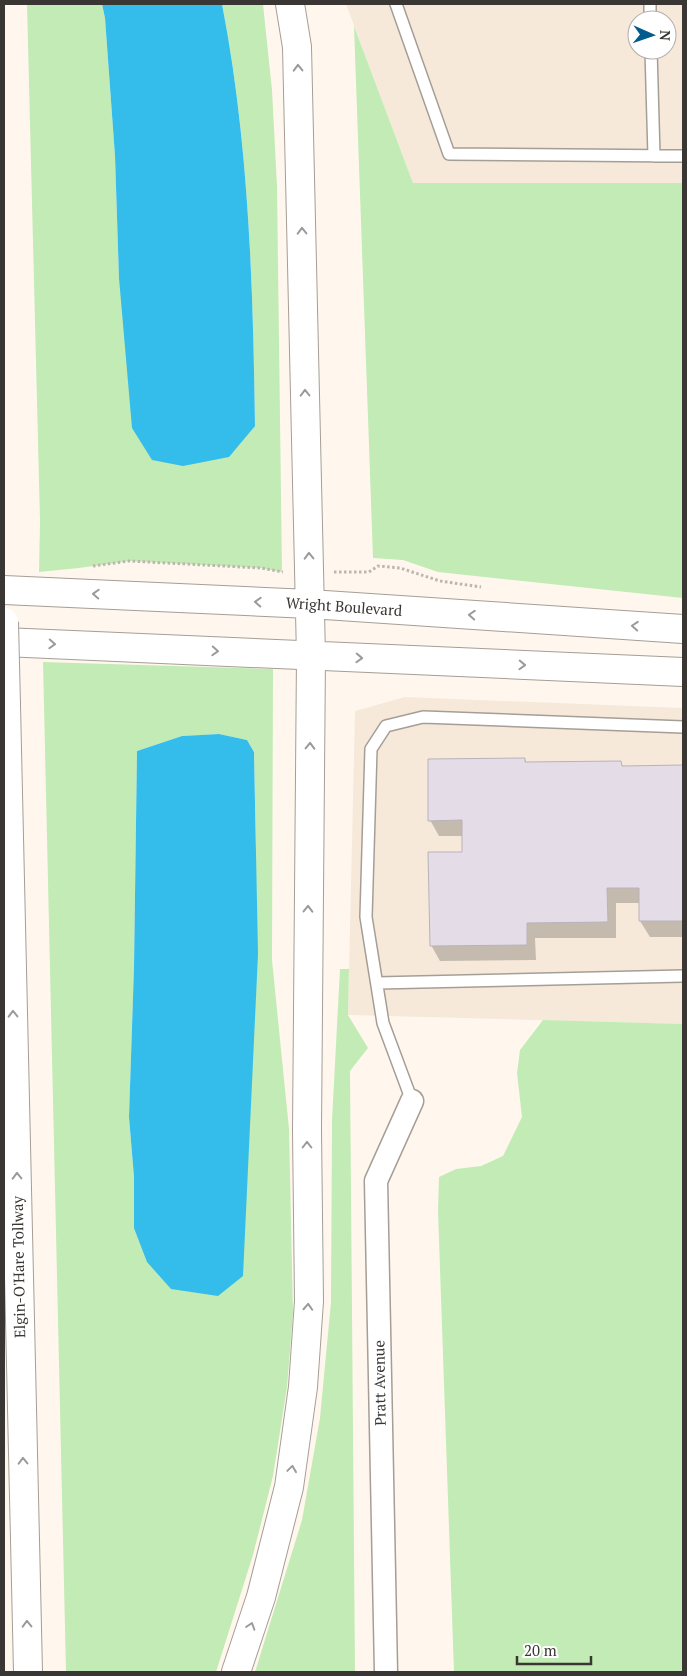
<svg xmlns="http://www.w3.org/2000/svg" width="687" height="1676" viewBox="0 0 687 1676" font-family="'PT Serif',serif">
<rect width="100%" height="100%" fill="#fff7ee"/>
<path fill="#f6e9da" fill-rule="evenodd" d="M346,4H683V183H413ZM637,20H667V50H637Z
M405,697L683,708V1024L348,1015L355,711Z"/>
<path fill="#c3ebb5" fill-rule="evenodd" d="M27,4H102L105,18L115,156L119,278L255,426C253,285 249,142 222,4H263L272,90L277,186L282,572L261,568L129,561L79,568L39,572L40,521Z
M354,26L413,183H683V598L438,572L403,560L373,558Z
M43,662L273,669L272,960L289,1129L293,1313L287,1387L273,1476L253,1555L216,1672H66ZM219,734L247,740L254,752L256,846L134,1228V1177L129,1117L134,967L137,751L182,736Z
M340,969H349L348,1015L368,1048L350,1071L355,1672H255L302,1520L320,1418L331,1302L332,1120Z
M543,1020L683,1024V1672H454L438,1211L439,1177L456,1169L481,1166L503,1156L522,1117L517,1073L520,1050Z"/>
<path fill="#34bdea" d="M102,4H222C249,143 253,285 255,426L229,457L183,466L152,460L132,428L119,278L115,156L105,18Z
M219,734L247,740L254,752L258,954L243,1276L218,1296L171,1289L147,1262L134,1228V1177L129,1117L134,967L137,751L182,736Z"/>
<path fill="#0003" d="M525,759L527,764L621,762L623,767H683V937H650L640,921V903H616V938H535L536,960L440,961L431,945L464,853L463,836H439L430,820Z"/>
<path fill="#e4dde7" stroke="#b9b2bb" d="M525,758V762L621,761L622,766L683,765V921H639V888H607L608,922L527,923V945L430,946L428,852H462V820L428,821V759Z"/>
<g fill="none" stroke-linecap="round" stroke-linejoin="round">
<g stroke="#a59e96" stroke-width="14">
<path id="lane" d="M396,4L449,154L683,156
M650,4V20
M651,50L654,156
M377,983L683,976
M412,1101L383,1023L366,917L371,749L386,726L423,717L683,727"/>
</g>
<g stroke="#a59e96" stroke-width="25">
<path id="street" d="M386,1672L376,1181L412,1101"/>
</g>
<g stroke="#a59e96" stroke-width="30">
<path id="secondary" d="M290,4L297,47L311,656
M4,590L310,604L683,629
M4,642L683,672"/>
</g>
<g stroke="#a59e96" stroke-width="30">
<path id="highway" d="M6,705L28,1672
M236,1672L261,1597L289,1487L303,1387L309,1301L307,1130L311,656"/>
</g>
<path stroke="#bdb6af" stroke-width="3" stroke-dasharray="2.5 2.5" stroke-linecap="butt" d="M93,566L129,561L261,568L283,572
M334,572H369L378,566L400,568L440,581L481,587"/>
<use href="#lane" stroke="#fff" stroke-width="11"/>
<use href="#street" stroke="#fff" stroke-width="22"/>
<use href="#secondary" stroke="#fff" stroke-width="28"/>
<use href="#highway" stroke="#fff" stroke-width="28"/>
<g stroke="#a59e96" stroke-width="30" stroke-linecap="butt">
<path id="highway-bridge" d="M4,622L6,705"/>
</g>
<use href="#highway-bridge" stroke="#fff" stroke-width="28"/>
</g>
<defs><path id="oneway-chevron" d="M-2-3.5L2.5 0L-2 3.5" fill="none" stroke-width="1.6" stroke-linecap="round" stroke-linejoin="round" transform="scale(1.25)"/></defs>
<g stroke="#9c9a99">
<use href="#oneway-chevron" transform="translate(298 68) rotate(-91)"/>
<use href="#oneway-chevron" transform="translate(302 231) rotate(-91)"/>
<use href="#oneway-chevron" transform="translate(305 393) rotate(-91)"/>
<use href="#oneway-chevron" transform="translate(309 556) rotate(-91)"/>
<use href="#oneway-chevron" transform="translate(96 594) rotate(-177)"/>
<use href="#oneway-chevron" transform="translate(258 602) rotate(-177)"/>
<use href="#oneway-chevron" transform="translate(472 615) rotate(-176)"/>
<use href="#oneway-chevron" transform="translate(635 626) rotate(-176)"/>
<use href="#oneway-chevron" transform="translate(52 644) rotate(3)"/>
<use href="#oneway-chevron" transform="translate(215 651) rotate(3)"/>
<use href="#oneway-chevron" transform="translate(359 658) rotate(2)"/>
<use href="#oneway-chevron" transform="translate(522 665) rotate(2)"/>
<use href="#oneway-chevron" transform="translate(310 746) rotate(-89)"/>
<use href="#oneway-chevron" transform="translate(308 909) rotate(-89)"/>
<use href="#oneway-chevron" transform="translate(13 1014) rotate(-91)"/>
<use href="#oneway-chevron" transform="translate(307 1145) rotate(-90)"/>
<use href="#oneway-chevron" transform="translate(17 1176) rotate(-91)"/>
<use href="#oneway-chevron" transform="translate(308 1307) rotate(-87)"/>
<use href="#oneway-chevron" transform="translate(23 1461) rotate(-91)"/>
<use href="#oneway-chevron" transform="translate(292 1469) rotate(-82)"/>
<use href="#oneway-chevron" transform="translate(27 1624) rotate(-91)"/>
<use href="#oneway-chevron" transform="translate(251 1626) rotate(-72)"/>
</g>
<g text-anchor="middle" stroke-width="4" stroke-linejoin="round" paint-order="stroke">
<g font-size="15" fill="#393633" stroke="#fff">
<text transform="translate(344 607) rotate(4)" y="5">Wright Boulevard</text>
<text transform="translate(19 1267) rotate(-91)" y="5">Elgin-O'Hare Tollway</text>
<text transform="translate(380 1383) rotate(-91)" y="5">Pratt Avenue</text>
</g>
</g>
<rect width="687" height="1676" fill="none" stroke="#393633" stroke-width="10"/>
<g transform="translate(652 35) rotate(92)"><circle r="24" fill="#ffffff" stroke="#b0afad"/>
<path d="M0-4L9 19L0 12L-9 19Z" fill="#015b8c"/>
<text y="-8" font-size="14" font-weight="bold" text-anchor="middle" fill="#393633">N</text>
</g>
<path d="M517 1656v8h74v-8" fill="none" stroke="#393633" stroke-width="2.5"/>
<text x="524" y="1656" font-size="15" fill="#393633" stroke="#ffffff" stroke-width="4" paint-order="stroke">20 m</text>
</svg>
